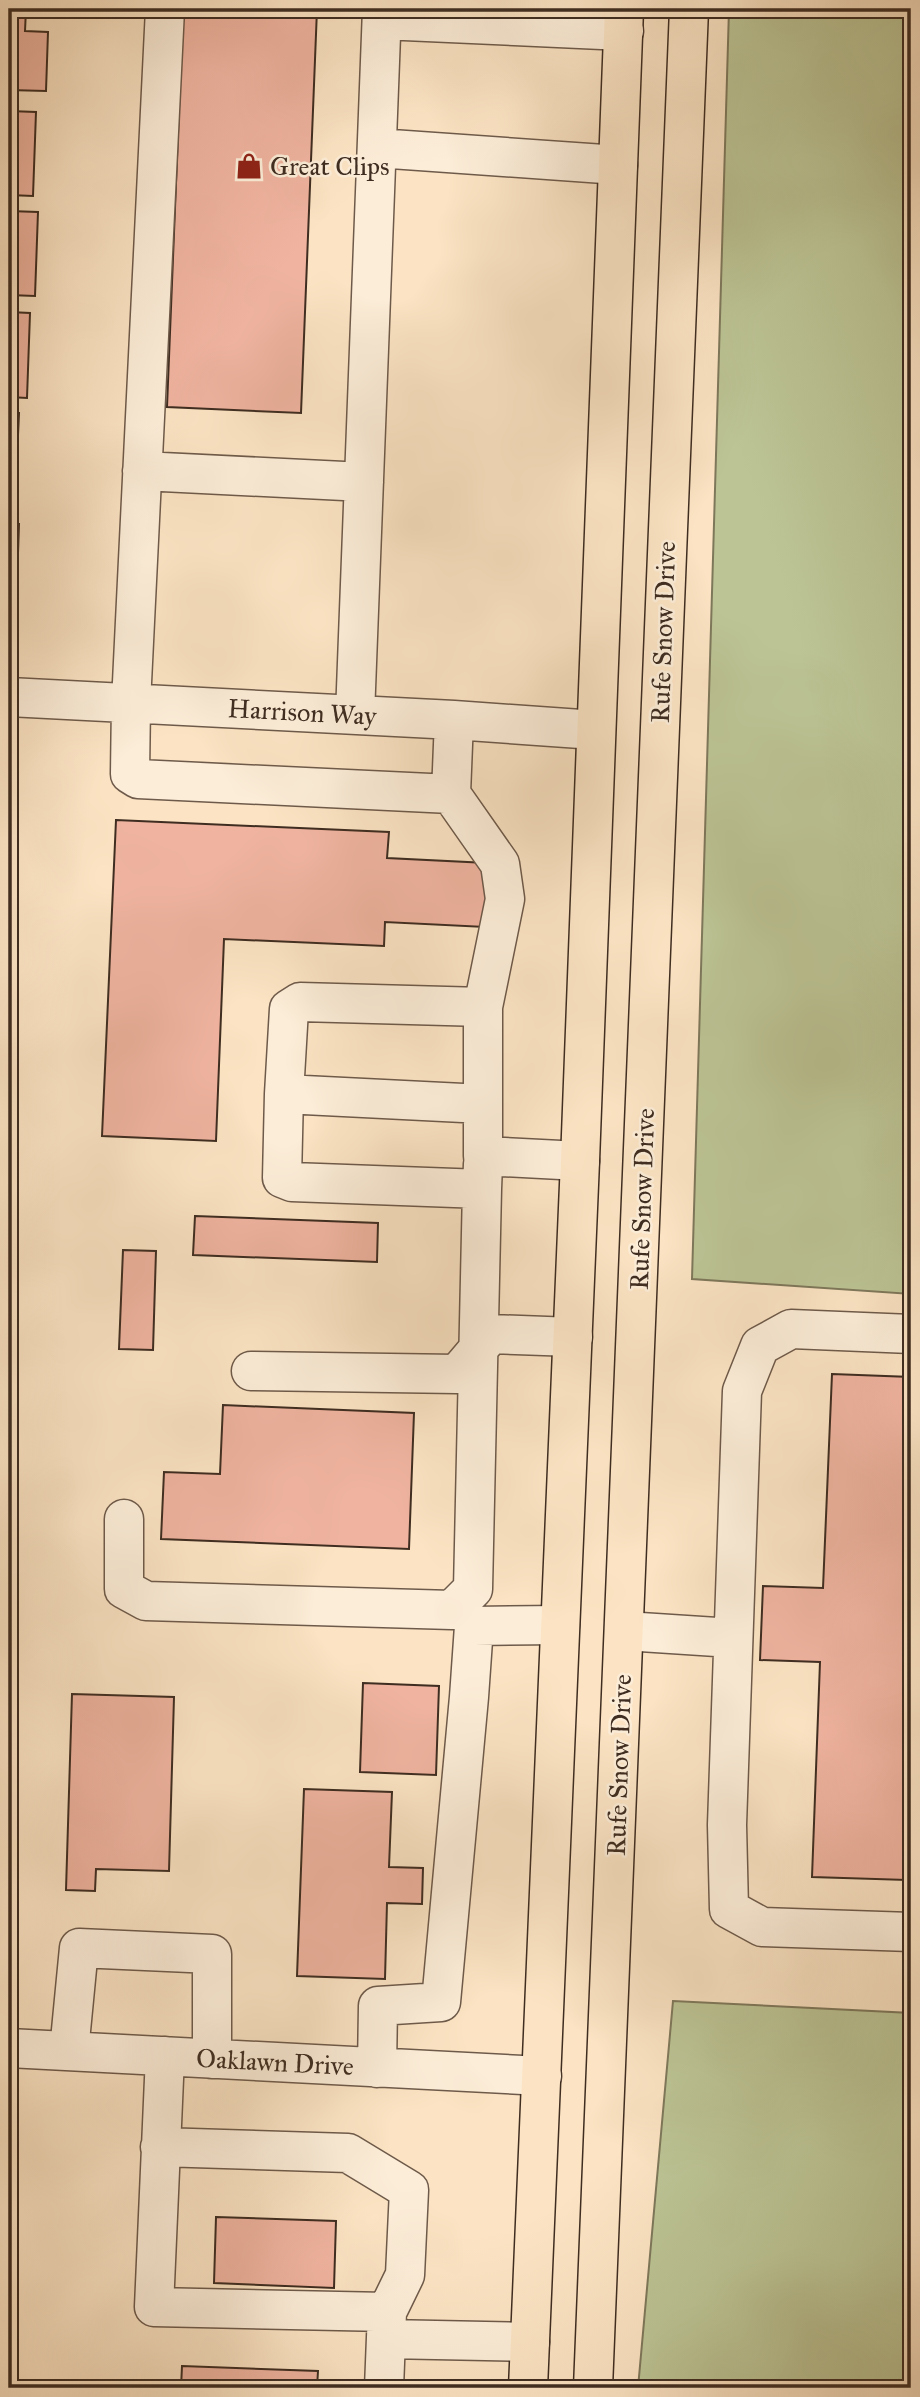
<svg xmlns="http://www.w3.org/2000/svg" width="920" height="2397" viewBox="0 0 920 2397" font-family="'IM FELL Great Primer',serif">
<rect width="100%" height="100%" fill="#fbe3c3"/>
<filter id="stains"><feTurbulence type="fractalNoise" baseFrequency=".00286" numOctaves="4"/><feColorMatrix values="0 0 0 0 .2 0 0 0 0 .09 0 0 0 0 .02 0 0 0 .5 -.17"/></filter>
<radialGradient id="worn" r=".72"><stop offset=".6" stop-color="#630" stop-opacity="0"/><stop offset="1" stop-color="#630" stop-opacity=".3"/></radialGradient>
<path fill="#bcc495" stroke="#7e785b" stroke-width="2" d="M729,9H911V1294L692,1279Z
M673,2001L911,2013V2388H638Z"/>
<path fill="#efb39f" stroke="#3f2d21" stroke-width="2" d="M9,9H26L25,31L48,32L46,91L9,90Z
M183,9H317L301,413L167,407Z
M9,111L36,112L33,196L9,195Z
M9,211L38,212L35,296L9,295Z
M9,312L30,313L27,398L9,397Z
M9,413H19L15,500H9Z
M9,524H19L16,611L9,610Z
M116,820L389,832L387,858L487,863L485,927L385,922L384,946L224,939L216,1141L102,1136Z
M195,1216L378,1223L377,1262L193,1255Z
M123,1250L156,1251L153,1350L119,1349Z
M832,1374L911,1377V1776L907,1880L812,1877L820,1662L760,1660L763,1586L823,1588Z
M223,1405L414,1413L409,1549L161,1539L164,1472L220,1474Z
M363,1683L439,1686L436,1775L360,1772Z
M72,1694L174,1697L169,1871L96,1869L95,1891L66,1890Z
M304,1789L392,1792L389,1867L423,1868L422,1904L387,1903L385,1979L297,1976Z
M216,2217L336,2221L334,2288L214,2283Z
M182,2366L318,2371L317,2388H181Z"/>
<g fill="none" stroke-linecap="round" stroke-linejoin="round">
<g stroke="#6e5a4a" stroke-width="41">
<path id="minor" d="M165,9L131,703L130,774L138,779L451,794L454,720
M382,20L624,31
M377,148L618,165
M142,471L364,482
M9,697L454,720L595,730
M355,715L382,9
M451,794L500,864L505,899L483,1007V1156L580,1161
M284,1094L282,1178L292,1182L482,1189L483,1164
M483,1104L284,1094L289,1009L300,1002L483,1007
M911,1334L791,1329L760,1346L742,1391L727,1825L729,1909L762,1927L911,1932
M251,1371L457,1374L491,1334L573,1337
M124,1519V1589L146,1601L452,1610L473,1589L482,1189
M625,1631L732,1638
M9,2048L542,2076
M69,2051L79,1948L212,1954V2059
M165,2056L154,2307L387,2312
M377,2068L378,2006L441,2002L469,1697L474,1626L560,1625
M160,2147L348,2153L409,2190L405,2275L387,2312L384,2388
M386,2339L530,2342"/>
</g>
<g stroke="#3f2d21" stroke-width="41">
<path id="major" d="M528,2388L580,1161L624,9
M593,2388L689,9"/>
</g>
<use href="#minor" stroke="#fcedd8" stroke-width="38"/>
<use href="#major" stroke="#fbe3c3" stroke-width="38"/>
</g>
<defs>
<g id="shop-bare" transform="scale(2.1)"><path d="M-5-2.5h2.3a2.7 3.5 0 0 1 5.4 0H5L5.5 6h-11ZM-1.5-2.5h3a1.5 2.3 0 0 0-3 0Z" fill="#8f2418" stroke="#fcedd8" stroke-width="2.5" paint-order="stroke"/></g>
</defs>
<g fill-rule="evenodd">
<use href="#shop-bare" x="249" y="166"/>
</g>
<g text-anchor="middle" stroke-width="5" stroke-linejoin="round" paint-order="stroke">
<g font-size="26" fill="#3f2d21" stroke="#fcedd8" text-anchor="start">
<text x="270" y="175">Great Clips</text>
</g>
<g font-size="26" fill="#3f2d21" stroke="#fcedd8">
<text transform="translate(663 632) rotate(-88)" y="9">Rufe Snow Drive</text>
<text transform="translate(302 712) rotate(3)" y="9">Harrison Way</text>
<text transform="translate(642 1199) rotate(-88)" y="9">Rufe Snow Drive</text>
<text transform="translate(619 1765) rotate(-88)" y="9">Rufe Snow Drive</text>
<text transform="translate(275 2062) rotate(3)" y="9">Oaklawn Drive</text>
</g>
</g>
<rect width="920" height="2397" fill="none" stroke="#fbe3c3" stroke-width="35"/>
<rect x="10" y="10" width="899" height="2376" fill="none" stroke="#3f2d21" stroke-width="3.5"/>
<rect x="18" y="18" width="885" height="2362" fill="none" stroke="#3f2d21" stroke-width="2"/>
<rect width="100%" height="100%" filter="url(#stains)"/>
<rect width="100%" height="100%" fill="url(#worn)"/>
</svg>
